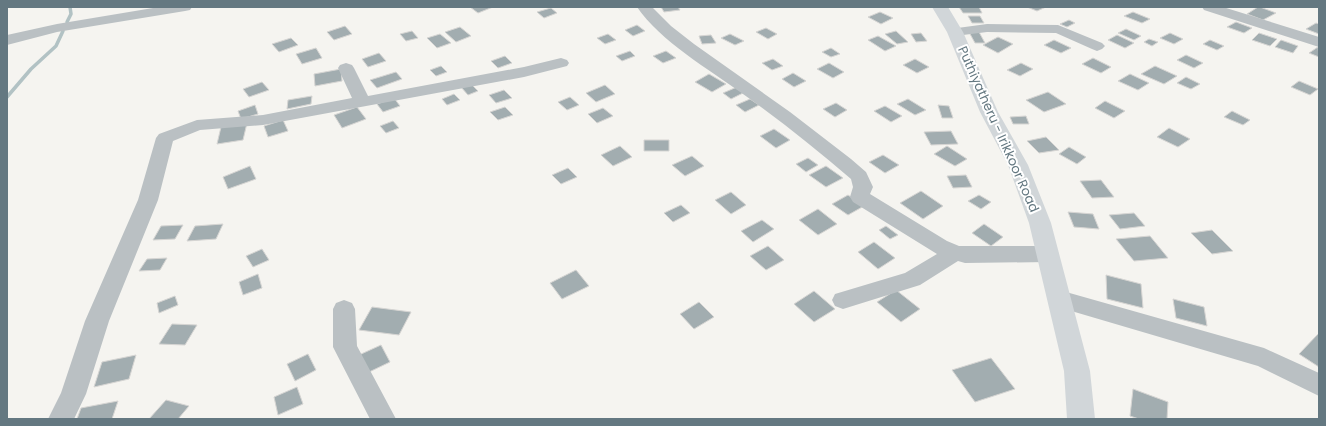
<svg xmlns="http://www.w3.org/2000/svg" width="1326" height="426" viewBox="0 0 1326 426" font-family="Poppins,sans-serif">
<rect width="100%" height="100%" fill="#f5f4f0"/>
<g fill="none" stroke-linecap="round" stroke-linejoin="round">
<path stroke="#b2c2c4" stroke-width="3.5" d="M67,22L71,14L70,7
M7,97L31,69L56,46L63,31"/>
</g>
<path fill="#a2adb0" stroke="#d6d5d3" d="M470,7H493L478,13Z
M661,7H678L680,10L664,12Z
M959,7H979L982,13H963Z
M1027,7H1046L1037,11Z
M1258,7H1260L1276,13L1263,20L1247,14Z
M551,8L557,13L544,18L537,12Z
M880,12L893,18L881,24L868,17Z
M1133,12L1150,19L1142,23L1124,16Z
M968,16H980L984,23H972Z
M1069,20L1075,23L1067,27L1060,24Z
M1236,22L1252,28L1244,33L1227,27Z
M1316,23L1319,24V34L1306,29Z
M637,25L645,31L633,36L625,30Z
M345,26L352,34L334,40L327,32Z
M460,27L471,36L456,42L445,32Z
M766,28L777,34L768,39L756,32Z
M1126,29L1141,36L1134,40L1118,33Z
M412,31L418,38L406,41L400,34Z
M896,31L908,42L897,44L885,34Z
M969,32H979L985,43H975Z
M921,33L927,41L916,42L911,34Z
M1170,33L1183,39L1174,44L1160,38Z
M1259,33L1277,39L1270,46L1252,40Z
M440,34L451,43L437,48L427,38Z
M608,34L616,40L605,44L597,38Z
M730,34L744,41L735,45L721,38Z
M711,35L716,43L702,44L699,36Z
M1117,35L1134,43L1125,48L1108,40Z
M878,36L896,46L885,51L868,40Z
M998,37L1013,44L998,53L983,45Z
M291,38L298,45L279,52L272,44Z
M1149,39L1158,42L1152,46L1144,42Z
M1054,40L1071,48L1061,53L1044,45Z
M1210,40L1224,46L1217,50L1203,44Z
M1281,40L1298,46L1293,53L1275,47Z
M1318,47L1319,57L1309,53Z
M316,48L322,58L302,64L296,54Z
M831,48L840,54L831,57L822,52Z
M630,51L635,56L622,61L616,56Z
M666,51L676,58L663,63L653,56Z
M379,53L386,61L368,67L362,59Z
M1186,55L1203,63L1194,68L1177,60Z
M505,56L512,63L498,68L491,61Z
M1093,58L1111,67L1101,73L1082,64Z
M773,59L783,66L772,70L762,63Z
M915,59L929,67L917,73L903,65Z
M829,63L844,72L833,78L817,69Z
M1021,63L1033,69L1020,76L1007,70Z
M441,66L447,72L436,76L430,70Z
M1155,66L1177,76L1164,84L1141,74Z
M341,69L342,81L315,86L314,74Z
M396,72L402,79L377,88L370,80Z
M793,73L806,81L794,87L782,79Z
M709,74L726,84L712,92L695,82Z
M1130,74L1149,83L1138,90L1118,81Z
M1186,77L1200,84L1191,89L1177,83Z
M1299,81L1318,89L1310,95L1291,87Z
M262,82L269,90L249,97L243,89Z
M471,84L478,91L468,95L461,87Z
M605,85L615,94L596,102L586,93Z
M737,87L745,92L731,99L723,93Z
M504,90L512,98L496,103L489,95Z
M1048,92L1066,104L1044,112L1026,100Z
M454,94L460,100L447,105L442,99Z
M312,96L311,104L287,109L288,100Z
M570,97L579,105L567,110L558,102Z
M394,98L400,106L383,112L377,104Z
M750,99L759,105L745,112L736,105Z
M908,99L926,110L915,115L897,104Z
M1105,101L1125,111L1114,118L1095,108Z
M836,103L847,110L835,117L823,109Z
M255,105L258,114L241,119L238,111Z
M938,105L949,106L953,118H942Z
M885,106L902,116L891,122L874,111Z
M357,107L366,119L342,128L334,115Z
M505,107L513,115L498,120L490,112Z
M603,108L613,116L597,123L588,114Z
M1232,111L1250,120L1243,125L1224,117Z
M1026,116L1029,124H1013L1010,117Z
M283,120L288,131L268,137L264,126Z
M393,121L399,128L386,133L380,126Z
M247,123L243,140L217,144L221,127Z
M1169,128L1190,139L1178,147L1157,137Z
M774,129L790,140L776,148L760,136Z
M951,131L958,144L931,145L924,132Z
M1046,137L1059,150L1039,153L1027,141Z
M644,140H669V151H644Z
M620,146L632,157L613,166L601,155Z
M947,146L967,159L955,166L934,154Z
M1069,147L1086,157L1077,164L1059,154Z
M883,155L899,165L885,173L869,162Z
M692,156L704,166L685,176L672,165Z
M808,158L818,165L806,172L796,164Z
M250,166L256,179L228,189L223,177Z
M826,166L843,178L826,187L809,175Z
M568,168L577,177L561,184L552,175Z
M966,175L972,187L953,188L947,176Z
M1101,180L1114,197L1092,198L1080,181Z
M921,191L943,206L923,219L900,203Z
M731,192L746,205L731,214L715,200Z
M848,195L864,206L848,215L832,204Z
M979,195L991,202L981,209L968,201Z
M681,205L690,213L673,222L664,213Z
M818,209L837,224L818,235L799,220Z
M1068,212L1093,214L1099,229L1074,227Z
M1134,213L1145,226L1120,229L1109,215Z
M762,220L774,229L753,242L741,231Z
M223,224L216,239L187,241L195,226Z
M984,224L1003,237L991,246L972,233Z
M183,225L175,239L153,240L161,226Z
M886,226L898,235L890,239L879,230Z
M1212,230L1233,251L1212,254L1191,233Z
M1150,236L1168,258L1134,261L1116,239Z
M874,242L895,258L878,269L858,252Z
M768,246L784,260L766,270L750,256Z
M262,249L269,260L253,267L246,256Z
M167,258L160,270L139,271L147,259Z
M576,270L589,286L562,299L550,283Z
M258,274L262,288L243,295L239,282Z
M1106,275L1141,284L1143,308L1107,299Z
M896,290L920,309L901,322L877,302Z
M814,291L835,309L814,322L794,304Z
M175,296L178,305L159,313L157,303Z
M1173,299L1204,307L1207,326L1176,318Z
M699,302L714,317L694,329L680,314Z
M372,307L411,312L399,335L359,330Z
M172,324L197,325L185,345L159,344Z
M1318,334L1319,335V367L1299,354Z
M381,345L390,362L367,373L359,355Z
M308,354L316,370L295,381L287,364Z
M136,355L129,379L94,387L102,362Z
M991,358L1015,389L975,402L952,370Z
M297,387L303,404L278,415L274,397Z
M1133,389L1168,402L1167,419H1139L1130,416Z
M166,400L189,406L178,419H149Z
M118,401L112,419H77L81,408Z"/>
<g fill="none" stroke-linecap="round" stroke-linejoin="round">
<path fill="#bac0c3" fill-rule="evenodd" d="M159,7H192L190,10L185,11L57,32L7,45V35L57,24Z
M637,7H652L671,26L694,44L790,112L851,159L866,172L873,187L870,194L947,241L959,246H1048L1055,248L1059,254L1055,260L1048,262L965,263L958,261L920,285L843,309L835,306L832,300L835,294L905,273L937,254L853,202L850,197L853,187L851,179C816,149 780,120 743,94C710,70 660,41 637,7Z
M1202,7H1223L1319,37V47L1204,10Z
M987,24L1058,25L1102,43L1105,46L1102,49L1097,51L1092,49L1056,33L987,32L955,36L950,35L948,32L950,29Z
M561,58L567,60L569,63L567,66L524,77L263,125L200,130L173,141L158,200L109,321L86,394L74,419H48L61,393L85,321L138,200L156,138L159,134L197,120L263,115L352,98L338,68L340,65L346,63L352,65L354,68L368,96L524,67Z
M1059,290L1264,348L1319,373V396L1258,366L1051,305L1048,299L1051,293Z
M344,300L352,303L355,309L357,346L396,419H370L333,347V309L336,303Z"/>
<path fill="#d1d6d9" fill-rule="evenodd" d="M932,7H948L963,32L998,112L1028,165L1051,223L1090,371L1095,419H1067L1064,371L1029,223L1008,165L980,112L947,32Z"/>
</g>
<g text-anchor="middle" stroke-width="4" stroke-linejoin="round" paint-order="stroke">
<g font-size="13" fill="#647881" stroke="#fff">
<text transform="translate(999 129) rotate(66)" y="5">Puthiyatheru - Irikkoor Road</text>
</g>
</g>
<rect width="1326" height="426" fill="none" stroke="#647881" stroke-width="16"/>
</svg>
